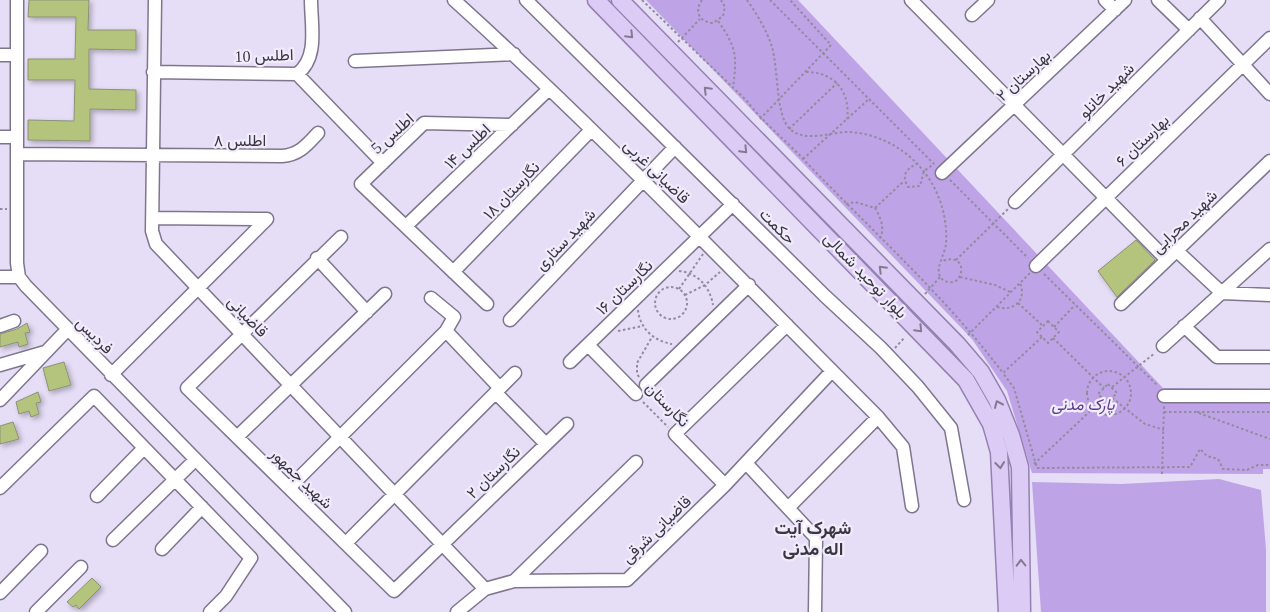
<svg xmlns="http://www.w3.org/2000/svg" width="1270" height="612" viewBox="0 0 1270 612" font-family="'Times New Roman',Vazirmatn,serif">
<defs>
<filter id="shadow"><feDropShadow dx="2.5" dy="2.5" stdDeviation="2.5" flood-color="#0004"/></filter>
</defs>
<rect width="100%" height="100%" fill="#e6ddf6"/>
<path fill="#bea4e6" d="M646,0H798L1163,388L1270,389V469H1263V474L1032,473L1007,391L972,339Z
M1219,479L1261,490L1266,549V612H1041L1032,482L1121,484Z"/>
<path fill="#b5c47b" stroke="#8b9179" filter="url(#shadow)" d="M29,0H89L88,30H136V50L89,49V89L136,90V110L90,109V141L28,140V120L74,121L75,80H28V59H75L76,17H28Z
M1136,240L1155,260L1117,297L1098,271Z
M27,323L30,332L25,333L28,344L19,347L18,342L0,347V334L17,329Z
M64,362L71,385L49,391L43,368Z
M38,392L41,402L36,403L39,414L31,417L29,411L19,414L16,402Z
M13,422L19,439L0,444V426Z
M92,578L101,587L79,609L76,605L73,607L67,602Z"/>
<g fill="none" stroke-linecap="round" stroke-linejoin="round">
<g stroke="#7e768d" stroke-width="15">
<path id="minor" d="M17,0V263L19,277L26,286L345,612
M155,0L152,231L156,244L485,589
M454,0C601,133 738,277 878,417L903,447L912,506
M526,0L825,296L881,348L918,387L951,428L964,500
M911,0L1167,260
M1105,0L1115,10
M1158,0L1189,30
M972,15L988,0
M1200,18L1270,94
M0,55H17
M355,61L514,54
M153,72L297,74C319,58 311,25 311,0
M297,74L383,163
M0,137H17
M17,154L282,156C299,155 307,145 318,133
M942,173L1125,0
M1015,202L1219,0
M152,218L267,219
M406,226L549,89
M341,237L187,388L394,591L567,424
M1177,251L1222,293L1270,295
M317,258L367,312
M1036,266L1270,38
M453,272L591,130
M0,277H19
M487,304L361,184L424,123L512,125
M1121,304L1270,161
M510,320L675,147
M0,326L14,321
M1184,326L1217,357H1270
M446,331L500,388
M588,345L636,394
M1163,346L1270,249
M570,362L733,204
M0,365L45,352
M111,375L267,219
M646,385L749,285
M496,393L546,444
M1164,396H1270
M0,400L67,330
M237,437L385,294
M746,463L816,538L815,612
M725,485L675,434L787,325
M0,488L94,396L251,558L226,596L210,612
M289,488L446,331L454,317L431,298
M97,496L144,448
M788,508L878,417
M113,540L195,460
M346,543L515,373
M162,549L202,507
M514,581L636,462
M0,593L41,551
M36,612L81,567
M457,612L485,589L514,581L627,580L725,485L832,371"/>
</g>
<g stroke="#9481b1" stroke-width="19">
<path id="major" d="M596,0L966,380L991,424L999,452L1007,612
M620,0L957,344L981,372L997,400L1011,435L1020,467L1022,612"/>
</g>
<path stroke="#928b9d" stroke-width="2" stroke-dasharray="2.5 2.5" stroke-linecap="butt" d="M642,0L747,101C764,124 786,140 805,161C872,231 945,296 1003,373
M702,0C694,11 699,22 713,23L723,16L725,7L721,0
M747,0C757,14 767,31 772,47C778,67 776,115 789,128C804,144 832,131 851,132C908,137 950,187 946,244C945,253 937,266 939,273C939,276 942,280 945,281C964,290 970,251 943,261
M770,0L934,164
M718,21C737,48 737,56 733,88
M678,42L700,19
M806,72C835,72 851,92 847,121
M760,119L831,45L790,0
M789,129L837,83
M803,159L869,99
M918,163C906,169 901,175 908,187L920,186L924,171L934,164
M950,180L1028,258
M846,204L855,202L875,208C881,218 885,228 880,239
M875,208L904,181
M0,209H7
M956,260L1008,209
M679,271C698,273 710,287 713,305
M1044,274L1158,386
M960,277L995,285L1010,292
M655 303a16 16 0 1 1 32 0a16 16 0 1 1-32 0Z
M679,289L703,254
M925,294L940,277
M685,295L705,285L720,272
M1018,303L1043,326
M997,307C1014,312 1027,300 1020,283
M638,310C640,329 654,341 672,344
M1048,321L1059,332L1048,343L1037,332Z
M1054,327L1075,305
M618,331L643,326
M968,335L1030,273
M1042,337L1003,373L1014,388L1037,468L1190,467L1200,449L1207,456L1218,459L1223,469L1247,470L1258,465H1270
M1053,338L1104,388
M895,348L905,337
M1087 393a22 22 0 1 1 44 0a22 22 0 1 1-44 0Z
M639,377L637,374V363L652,337
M1108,384L1117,393L1107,403L1098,394Z
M1112,387L1155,353
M1112,398L1145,424L1164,430
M643,402L668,427
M1164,412H1196L1270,439
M1197,412H1270
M1034,464L1103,399
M1162,474L1164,406"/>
<use href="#minor" stroke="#fff" stroke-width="12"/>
<use href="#major" stroke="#dcccf5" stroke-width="16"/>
</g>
<defs><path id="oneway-chevron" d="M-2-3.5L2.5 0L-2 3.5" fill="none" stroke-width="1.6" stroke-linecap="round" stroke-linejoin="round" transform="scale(1.25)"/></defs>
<g stroke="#837a92">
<use href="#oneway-chevron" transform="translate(630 35) rotate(45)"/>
<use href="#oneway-chevron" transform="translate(707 90) rotate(-135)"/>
<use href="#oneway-chevron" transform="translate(744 150) rotate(46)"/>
<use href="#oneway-chevron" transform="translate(882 269) rotate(-135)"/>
<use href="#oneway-chevron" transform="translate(919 329) rotate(46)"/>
<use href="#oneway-chevron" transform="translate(998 404) rotate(-114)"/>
<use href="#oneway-chevron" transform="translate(1000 465) rotate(84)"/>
<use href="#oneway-chevron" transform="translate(1021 563) rotate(-91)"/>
</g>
<g text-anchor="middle" stroke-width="4.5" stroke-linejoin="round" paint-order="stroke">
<g font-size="16" fill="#3a3641" stroke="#f1ecfc">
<text transform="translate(264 55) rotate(-2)" y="6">اطلس 10</text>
<text transform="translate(1023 75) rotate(-43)" y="6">بهارستان ۲</text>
<text transform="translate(1106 90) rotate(-45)" y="6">شهید خانلو</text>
<text transform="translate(392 133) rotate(-42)" y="6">اطلس 5</text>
<text x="240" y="146">اطلس ۸</text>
<text transform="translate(1142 140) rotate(-44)" y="6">بهارستان ۶</text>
<text transform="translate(467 146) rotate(-44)" y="6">اطلس ۱۴</text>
<text transform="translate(657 171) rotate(44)" y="6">قاضیانی غربی</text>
<text transform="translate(511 190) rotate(-46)" y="6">نگارستان ۱۸</text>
<text transform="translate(1184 221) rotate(-44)" y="6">شهید محرابی</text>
<text transform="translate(778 226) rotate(45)" y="6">حکمت</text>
<text transform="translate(565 239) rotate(-46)" y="6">شهید ستاری</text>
<text transform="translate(866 275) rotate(46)" y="6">بلوار توحید شمالی</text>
<text transform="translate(624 287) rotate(-44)" y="6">نگارستان ۱۶</text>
<text transform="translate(248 316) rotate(46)" y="6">قاضیانی</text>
<text transform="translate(95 335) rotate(45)" y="6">فردیس</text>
<text transform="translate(668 404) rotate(46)" y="6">نگارستان</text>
<text transform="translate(493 472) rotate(-44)" y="6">نگارستان ۲</text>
<text transform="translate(302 478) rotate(44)" y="6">شهید جمهور</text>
<text transform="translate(656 529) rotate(-44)" y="6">قاضیانی شرقی</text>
</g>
<g font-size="16" font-style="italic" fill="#5f3c8b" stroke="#f1ecfc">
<text x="1083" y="410">پارک مدنی</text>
</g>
<g font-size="18" font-weight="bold" fill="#3a3641" stroke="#f1ecfc">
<text x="813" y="534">شهرک آیت<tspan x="813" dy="21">اله مدنی</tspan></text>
</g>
</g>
</svg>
